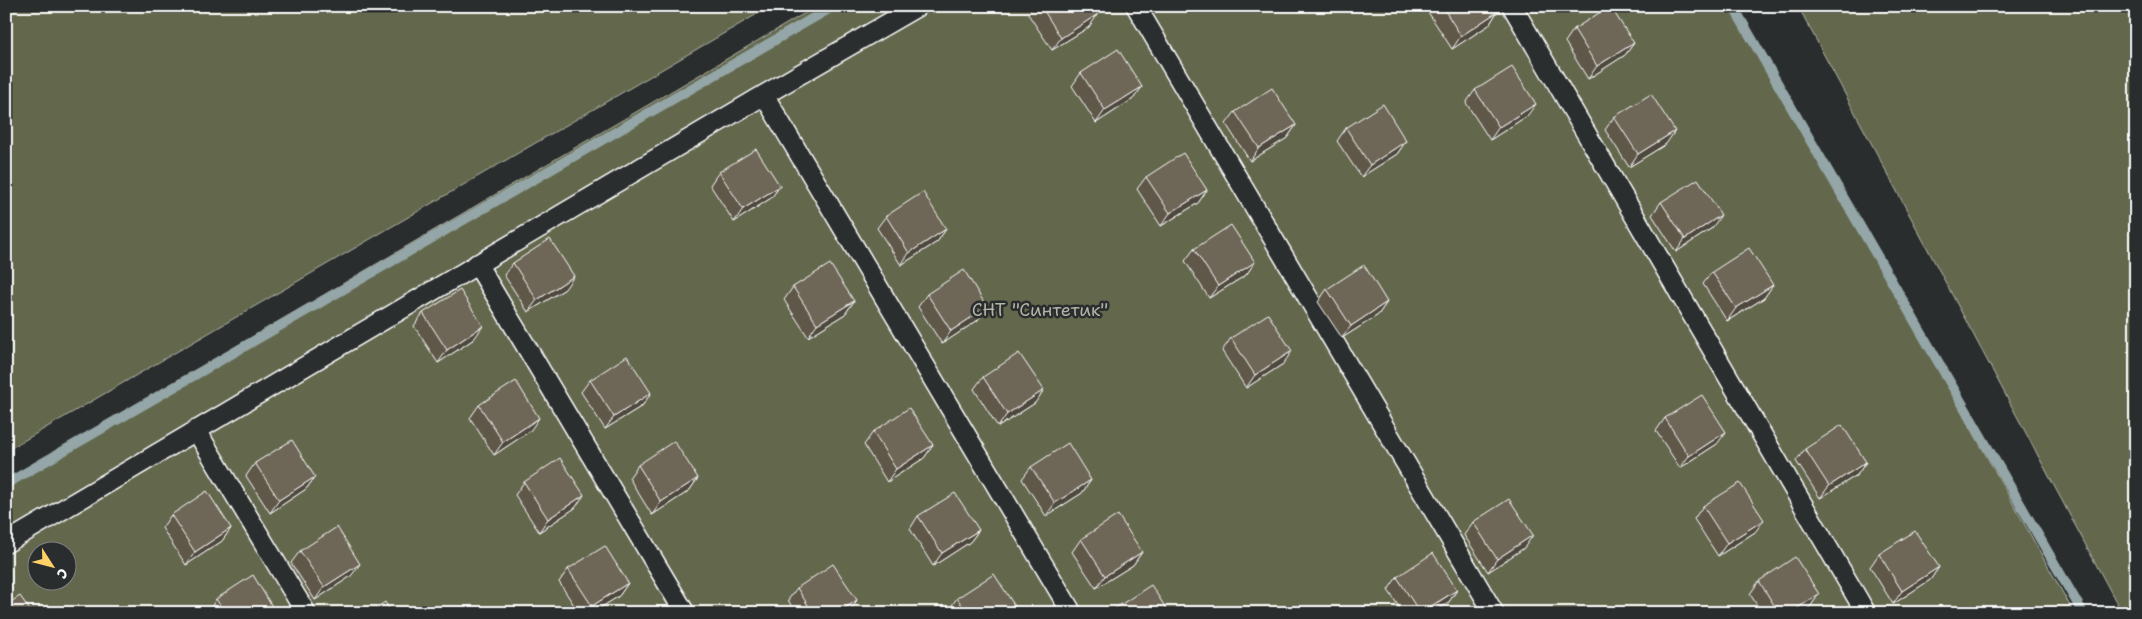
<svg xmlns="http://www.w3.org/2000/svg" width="2142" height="619" viewBox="0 0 2142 619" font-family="'Shantell Sans',sans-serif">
<rect width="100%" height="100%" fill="#2a2d2e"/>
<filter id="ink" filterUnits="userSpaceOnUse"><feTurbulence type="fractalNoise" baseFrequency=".02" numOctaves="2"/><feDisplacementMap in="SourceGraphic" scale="10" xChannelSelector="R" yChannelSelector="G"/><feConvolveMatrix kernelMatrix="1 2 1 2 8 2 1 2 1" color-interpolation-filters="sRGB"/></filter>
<g filter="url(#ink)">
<path fill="#63684e" stroke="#b1b4a6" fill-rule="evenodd" d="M6,6H771L6,451Z
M817,6H1736L2074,613H6V481ZM38,552H68V582H38Z
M1798,6H2136V613H2122Z"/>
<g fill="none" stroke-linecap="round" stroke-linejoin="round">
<path stroke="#94a6a7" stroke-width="10" d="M1733,6L2083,613
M6,484L834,6"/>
<g stroke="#fff" stroke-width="22">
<path id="service" d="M1136,6L1494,613
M1512,6L1866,613
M764,95L1072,613
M477,264L685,613
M196,430L306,613
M6,543L764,95L918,6"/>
</g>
<use href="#service" stroke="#2a2d2e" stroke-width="19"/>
</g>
<path fill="#5f584a" stroke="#fff" d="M1034,6H1093L1089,27L1052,50L1028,14Z
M1432,6H1494L1497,12L1489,25L1452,49L1428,12Z
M1574,29L1634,43L1625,55L1588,79L1565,42Z
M1081,73L1142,87L1133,99L1096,123L1072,86Z
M1475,90L1527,116L1490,140L1466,103Z
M1235,112L1296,125L1287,138L1250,161L1226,124Z
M1614,117L1666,144L1629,167L1605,130Z
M1346,128L1406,141L1397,154L1361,177L1337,141Z
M719,172L780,186L771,198L734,222L710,185Z
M1146,177L1207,190L1198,203L1161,226L1137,189Z
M1661,202L1712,228L1676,252L1652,215Z
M886,216L946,229L937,242L901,265L877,228Z
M1194,249L1255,262L1246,275L1209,298L1185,261Z
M513,263L565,289L528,312L504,275Z
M1712,272L1773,285L1764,298L1727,321L1703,284Z
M793,287L854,301L845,314L808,337L784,300Z
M1327,289L1387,302L1378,315L1342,338L1318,302Z
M927,294L978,320L942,344L918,307Z
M423,313L474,339L438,363L414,326Z
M1231,338L1283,364L1246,388L1222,351Z
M983,377L1035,403L998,427L974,389Z
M590,380L651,393L642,406L605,429L581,392Z
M479,405L530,431L494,455L470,418Z
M1665,418L1717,444L1680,468L1656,431Z
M873,432L933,445L924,458L887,482L864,445Z
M1805,449L1866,462L1857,475L1820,498L1796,461Z
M255,463L315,477L306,489L270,513L246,476Z
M638,465L698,478L689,491L652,515L629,478Z
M1031,467L1091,480L1082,493L1046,516L1022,479Z
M524,482L575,508L539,532L515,495Z
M1703,506L1755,532L1718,556L1694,519Z
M171,515L231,528L222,541L186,565L162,528Z
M918,516L979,530L970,542L933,566L910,529Z
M1473,522L1524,548L1488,572L1464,535Z
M1081,539L1142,552L1133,565L1096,588L1072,552Z
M300,551L351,576L315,600L291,563Z
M1879,554L1939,567L1930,580L1893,604L1870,567Z
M568,569L628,583L619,596L592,613H579L559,582Z
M1397,577L1457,590L1448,603L1432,613H1403L1388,590Z
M1759,581L1819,594L1810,607L1801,613H1762L1750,594Z
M797,588L849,613H796L788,600Z
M957,598L1018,611L1017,613H949L948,611Z
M216,599L276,613H208Z
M1114,609L1169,613H1112Z"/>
<path fill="#4d473c" stroke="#fff" d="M1497,12L1489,25L1452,49L1461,36Z
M1098,14L1089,27L1052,50L1061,38Z
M1634,43L1625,55L1588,79L1597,66Z
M1142,87L1133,99L1096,123L1105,110Z
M1536,104L1527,116L1490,140L1499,127Z
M1296,125L1287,138L1250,161L1259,148Z
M1675,131L1666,144L1629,167L1638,154Z
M1406,141L1397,154L1361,177L1370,165Z
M780,186L771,198L734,222L743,209Z
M1207,190L1198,203L1161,226L1170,213Z
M1721,215L1712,228L1676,252L1685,239Z
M946,229L937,242L901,265L909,253Z
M1255,262L1246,275L1209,298L1218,286Z
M574,276L565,289L528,312L537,300Z
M1773,285L1764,298L1727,321L1736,308Z
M854,301L845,314L808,337L817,324Z
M1387,302L1378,315L1342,338L1351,326Z
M987,307L978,320L942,344L951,331Z
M483,326L474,339L438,363L447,350Z
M1292,351L1283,364L1246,388L1255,375Z
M1044,390L1035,403L998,427L1007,414Z
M651,393L642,406L605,429L614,417Z
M539,418L530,431L494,455L503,442Z
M1726,432L1717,444L1680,468L1689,456Z
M933,445L924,458L887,482L896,469Z
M1866,462L1857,475L1820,498L1829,486Z
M315,477L306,489L270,513L279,500Z
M698,478L689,491L652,515L661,502Z
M1091,480L1082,493L1046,516L1055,503Z
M584,495L575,508L539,532L548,519Z
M1764,520L1755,532L1718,556L1727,543Z
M231,528L222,541L186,565L195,552Z
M979,530L970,542L933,566L942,553Z
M1533,535L1524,548L1488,572L1497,559Z
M1142,552L1133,565L1096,588L1105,576Z
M360,564L351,576L315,600L324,587Z
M1939,567L1930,580L1893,604L1902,591Z
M628,583L619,596L592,613H587L592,606Z
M1457,590L1448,603L1432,613H1421Z
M1819,594L1810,607L1801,613H1790Z
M857,600L849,613H838Z"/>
<path fill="#6e6656" stroke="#fff" d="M1041,6H1093L1098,14L1061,38Z
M1442,6H1494L1497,12L1461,36Z
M1610,6L1634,43L1597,66L1574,29Z
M1118,49L1142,87L1105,110L1081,73Z
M1512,67L1536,104L1499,127L1475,90Z
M1272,88L1296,125L1259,148L1235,112Z
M1651,94L1675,131L1638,154L1614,117Z
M1383,104L1406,141L1370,165L1346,128Z
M756,149L780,186L743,209L719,172Z
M1183,153L1207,190L1170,213L1146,177Z
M1698,179L1721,215L1685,239L1661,202Z
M923,192L946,229L909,253L886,216Z
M1231,225L1255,262L1218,286L1194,249Z
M550,239L574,276L537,300L513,263Z
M1749,248L1773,285L1736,308L1712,272Z
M830,264L854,301L817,324L793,287Z
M1364,265L1387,302L1351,326L1327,289Z
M964,270L987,307L951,331L927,294Z
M460,290L483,326L447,350L423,313Z
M1268,314L1292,351L1255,375L1231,338Z
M1019,353L1044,390L1007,414L983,377Z
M627,356L651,393L614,417L590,380Z
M516,381L539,418L503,442L479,405Z
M1702,395L1726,432L1689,456L1665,418Z
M909,408L933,445L896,469L873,432Z
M1842,425L1866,462L1829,486L1805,449Z
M292,440L315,477L279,500L255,463Z
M674,441L698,478L661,502L638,465Z
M1068,443L1091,480L1055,503L1031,467Z
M560,458L584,495L548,519L524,482Z
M1740,483L1764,520L1727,543L1703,506Z
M207,491L231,528L195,552L171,515Z
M955,493L979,530L942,553L918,516Z
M1509,499L1533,535L1497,559L1473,522Z
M1118,515L1142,552L1105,576L1081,539Z
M337,527L360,564L324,587L300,551Z
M1915,531L1939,567L1902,591L1879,554Z
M605,546L628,583L592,606L568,569Z
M1433,553L1457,590L1420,613L1397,577Z
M1795,557L1819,594L1790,613H1779L1759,581Z
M833,564L857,600L838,613H813L797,588Z
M994,574L1018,611L1015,613H967L957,598Z
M253,575L276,613H225L216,599Z
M1151,585L1169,613H1117L1114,609Z
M20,596L32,613H6V605Z
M385,602L392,613H369Z"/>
</g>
<g text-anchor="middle" stroke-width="5" stroke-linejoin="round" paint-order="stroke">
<g font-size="18" fill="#b1b4a6" stroke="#2a2d2e">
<text x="1040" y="316">СНТ "Синтетик"</text>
</g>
</g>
<rect width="2142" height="619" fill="none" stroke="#2a2d2e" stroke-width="25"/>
<rect x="12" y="12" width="2117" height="594" fill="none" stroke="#fff" stroke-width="2" filter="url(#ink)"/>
<g transform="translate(52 566) rotate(126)"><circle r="24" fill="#2a2d2e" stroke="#7f8182"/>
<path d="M0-4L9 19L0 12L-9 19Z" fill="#ffd166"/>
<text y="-8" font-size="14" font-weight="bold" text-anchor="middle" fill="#ffffff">С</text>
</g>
</svg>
